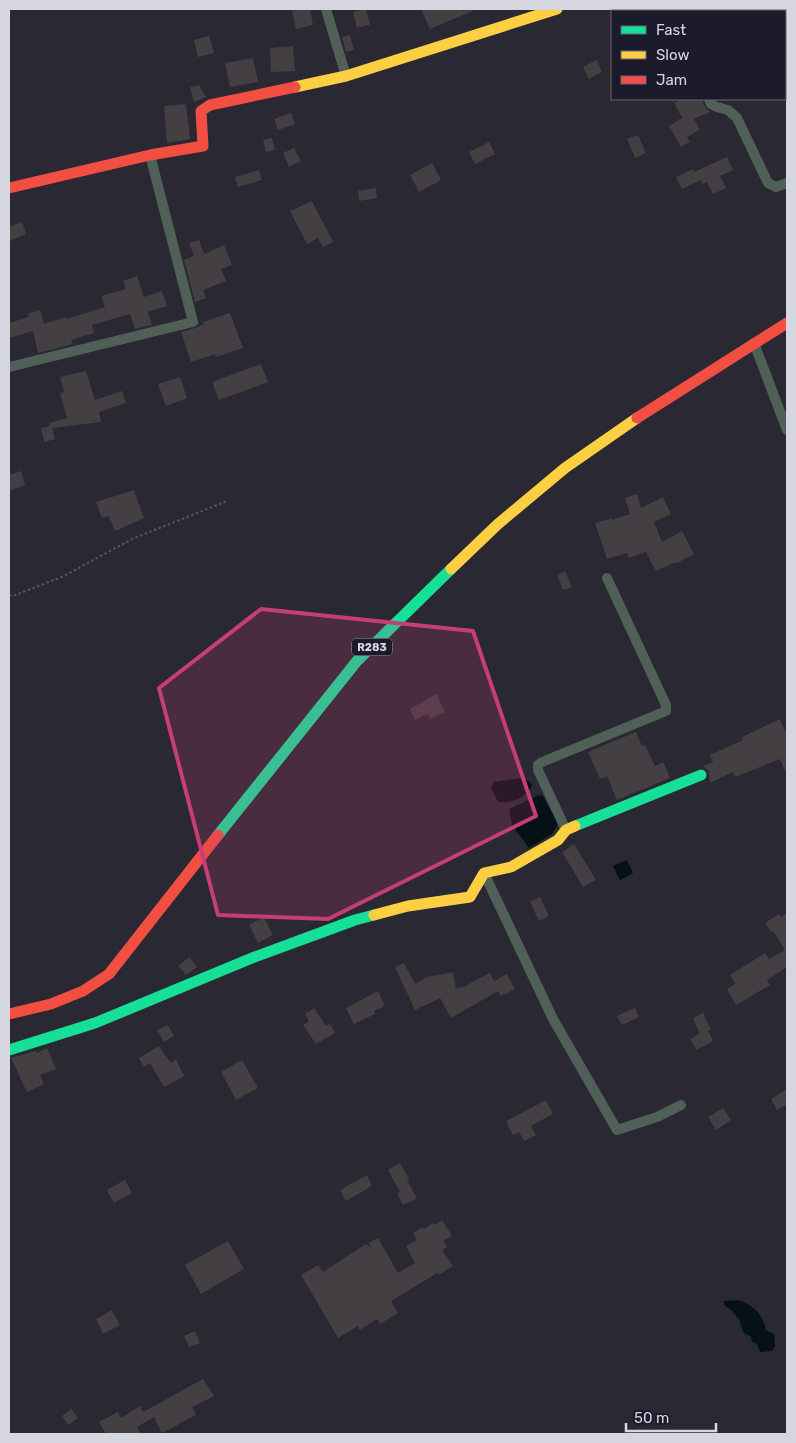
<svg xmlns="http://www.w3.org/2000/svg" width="796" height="1443" viewBox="0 0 796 1443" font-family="Rubik,sans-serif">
<rect width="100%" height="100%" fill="#2a2832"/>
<path fill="#051115" d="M520,778L529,781L532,785C527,799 511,803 498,802L491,788L494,782Z
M539,795L543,796L558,824L552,834L529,848L512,825L509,809Z
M627,860L633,873L620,880L613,866Z
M739,1300C754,1305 763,1315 766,1330L774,1334L775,1347L772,1351L760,1352L757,1344L752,1342L751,1337L743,1332L739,1319L731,1310L724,1305V1301Z"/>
<path fill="#443f42" d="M292,9H310L313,25L296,29Z
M366,9L370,25L357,28L353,12Z
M421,9H477L430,29Z
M350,35L354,50L346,52L342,37Z
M209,36L214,53L198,57L194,40Z
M293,46L295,71L271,72L270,48Z
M253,58L258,82L230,87L225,63Z
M597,60L602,72L589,79L583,67Z
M199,85L206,97L194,102L190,87Z
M682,99H702L705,107L710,112L694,119L700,130L687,137L690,142L681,147L669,126L682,118L674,103Z
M186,104L190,139L167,143L164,106Z
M291,113L295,124L278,130L274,119Z
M638,135L646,153L635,158L627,139Z
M272,138L275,150L266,152L263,140Z
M489,142L495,154L475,164L469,152Z
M294,148L301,161L289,167L283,153Z
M727,157L733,170L720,176L726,188L713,194L707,182L703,184L701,180L682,189L676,177L693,169L694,172Z
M432,163L441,180L419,192L410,175Z
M259,170L262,180L238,187L235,177Z
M376,188L377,198L359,201L358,191Z
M312,201L333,242L323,247L318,238L307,244L290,211Z
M22,222L26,234L9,241V227Z
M199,240L204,254L224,245L232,265L221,269L226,281L203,290L206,298L195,302L184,260L194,256L189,243Z
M137,276L144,297L162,291L167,306L148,312L152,325L135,329L130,314L92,325L94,333L71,340L73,344L38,353L33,331L9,338V323L29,317L28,314L40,310L44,324L66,317L67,319L105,307L101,296L126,289L123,281Z
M230,313L243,348L216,357L215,354L191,362L181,332L195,328L204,324L203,322Z
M261,364L268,382L219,400L212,382Z
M86,371L95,400L122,391L126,403L99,412L101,422L52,428L55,439L44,442L41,428L50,426L49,423L67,418L60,393L64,392L60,377Z
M180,377L187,398L166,406L158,384Z
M21,471L25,485L9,491V475Z
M134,490L144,518L115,531L109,516L102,518L96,502Z
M637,494L641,508L663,497L671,514L654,522L662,542L682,531L694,554L677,563L676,562L656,571L646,552L629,558L627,553L607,559L595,523L612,518V520L630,514L625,498Z
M565,571L572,587L563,590L557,575Z
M436,694L445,712L431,719L428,714L415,720L410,709Z
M780,719L787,735V775L780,759L735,777L733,772L710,783L709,771L703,766L713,762L710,755L743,740L742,737Z
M636,732L642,746L645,745L655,766L663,762L670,778L617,800L607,776L600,779L588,752Z
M574,844L596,880L583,887L562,852Z
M540,897L549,916L539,921L530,902Z
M787,913V967L767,980L770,985L736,1005L727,989L735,984L730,975L765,953L769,959L785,950L773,931L771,932L765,923L779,914L781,917Z
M264,917L273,935L258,943L249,925Z
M189,957L197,967L186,975L178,966Z
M404,963L415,984L427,977L453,972L456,989L460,987L461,988L490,973L494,981L507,974L515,989L501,996L498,991L451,1018L440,998L415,1010L395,967Z
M378,991L385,1006L374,1011L375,1014L354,1024L346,1008L353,1005V1004Z
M314,1008L326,1026L330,1024L335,1033L316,1044L303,1025L309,1021L305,1014Z
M635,1008L639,1017L622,1025L617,1016Z
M703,1013L711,1030L708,1031L713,1041L696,1050L690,1039L700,1034L693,1018Z
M168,1025L174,1036L164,1042L157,1030Z
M159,1046L171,1063L176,1059L184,1076L164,1087L150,1063L144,1067L139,1058Z
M47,1048L56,1069L40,1075L44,1084L27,1092L11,1058L36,1051L37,1053Z
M242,1060L258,1088L236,1100L221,1072Z
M787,1089V1104L777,1110L771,1099Z
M546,1100L553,1114L531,1126L536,1135L524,1141L519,1132L513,1135L506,1121Z
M723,1108L731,1120L716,1130L708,1117Z
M400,1163L409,1179L407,1180L417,1198L403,1205L397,1193L400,1192L388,1170Z
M367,1175L372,1186L346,1201L340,1190Z
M125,1180L132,1193L114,1203L107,1190Z
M442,1220L452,1236L443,1241L447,1247L442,1250L453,1266L439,1275L437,1273L391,1301L398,1313L380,1324L377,1319L360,1330L358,1326L338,1338L301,1275L318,1265L323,1272L366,1244L372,1248L369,1243L378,1238L398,1273L415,1263L406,1246L417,1240L413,1233L423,1227L424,1229L433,1223L435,1225Z
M228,1241L244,1269L201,1294L185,1265Z
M112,1310L120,1325L103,1334L96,1319Z
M195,1331L200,1343L189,1347L184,1336Z
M203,1379L214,1396L192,1407L196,1415L162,1433L154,1417L137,1427L141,1434H106L99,1422L118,1412L121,1418L140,1406L143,1412Z
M71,1409L78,1418L68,1425L62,1416Z"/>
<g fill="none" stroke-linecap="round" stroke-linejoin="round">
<path stroke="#515c58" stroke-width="2" stroke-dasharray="2.5 2.5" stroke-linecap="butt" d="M9,595L13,596L64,576L132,539L227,501"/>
<path stroke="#505f58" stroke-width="10" d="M326,9L346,76
M669,9L671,11
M709,99L711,104L717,107L728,110L737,118L768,183L776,187L787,183
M754,343L787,430
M9,367L193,322L150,155
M566,830L538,770V765L542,762L666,711V705L607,578
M484,873L553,1019L617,1130L657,1117L681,1105"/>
<path stroke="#16e098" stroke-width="11" d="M575,826L701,775
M218,835L357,661L451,569
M9,1050L95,1023L252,958L355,920L374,915"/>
<path stroke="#ffcf43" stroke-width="11" d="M295,87L346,76L557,9
M451,569L498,524L565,468L637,418
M374,915L408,906L470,897L484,873L511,867L558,840L566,830L575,826"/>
<path stroke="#f24e42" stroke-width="11" d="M9,188L150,155L203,146L201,111L210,105L295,87
M637,418L787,323
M9,1014L51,1004L83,991L109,974L218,835"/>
</g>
<path fill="#c63e76" fill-opacity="0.2" stroke="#c63e76" stroke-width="4" stroke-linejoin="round" d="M261,609L473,631L536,816L328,919L218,915L159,688Z"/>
<g text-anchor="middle" stroke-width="4.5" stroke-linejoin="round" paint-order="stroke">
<rect fill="#1c1b2b" stroke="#9e9eaa" stroke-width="1" x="352" y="638.5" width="40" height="17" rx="4"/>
<g font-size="11" font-weight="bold" fill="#d6d6e1">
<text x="372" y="651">R283</text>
</g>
</g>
<rect width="796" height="1443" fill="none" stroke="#d6d6e1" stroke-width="20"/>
<rect x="611" y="10" width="175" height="90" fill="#1c1b2b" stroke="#666674"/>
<rect x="621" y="26" width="25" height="8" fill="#16e098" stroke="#666674"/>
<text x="656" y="35" font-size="15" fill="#d6d6e1">Fast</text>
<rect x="621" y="51" width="25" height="8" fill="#ffcf43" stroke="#666674"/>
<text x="656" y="60" font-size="15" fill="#d6d6e1">Slow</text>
<rect x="621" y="76" width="25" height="8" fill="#f24e42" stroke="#666674"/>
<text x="656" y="85" font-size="15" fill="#d6d6e1">Jam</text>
<path d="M626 1423v8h90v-8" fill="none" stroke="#d6d6e1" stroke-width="2.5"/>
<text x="634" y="1423" font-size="15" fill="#d6d6e1" stroke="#1c1b2b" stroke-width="4" paint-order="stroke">50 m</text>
</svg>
